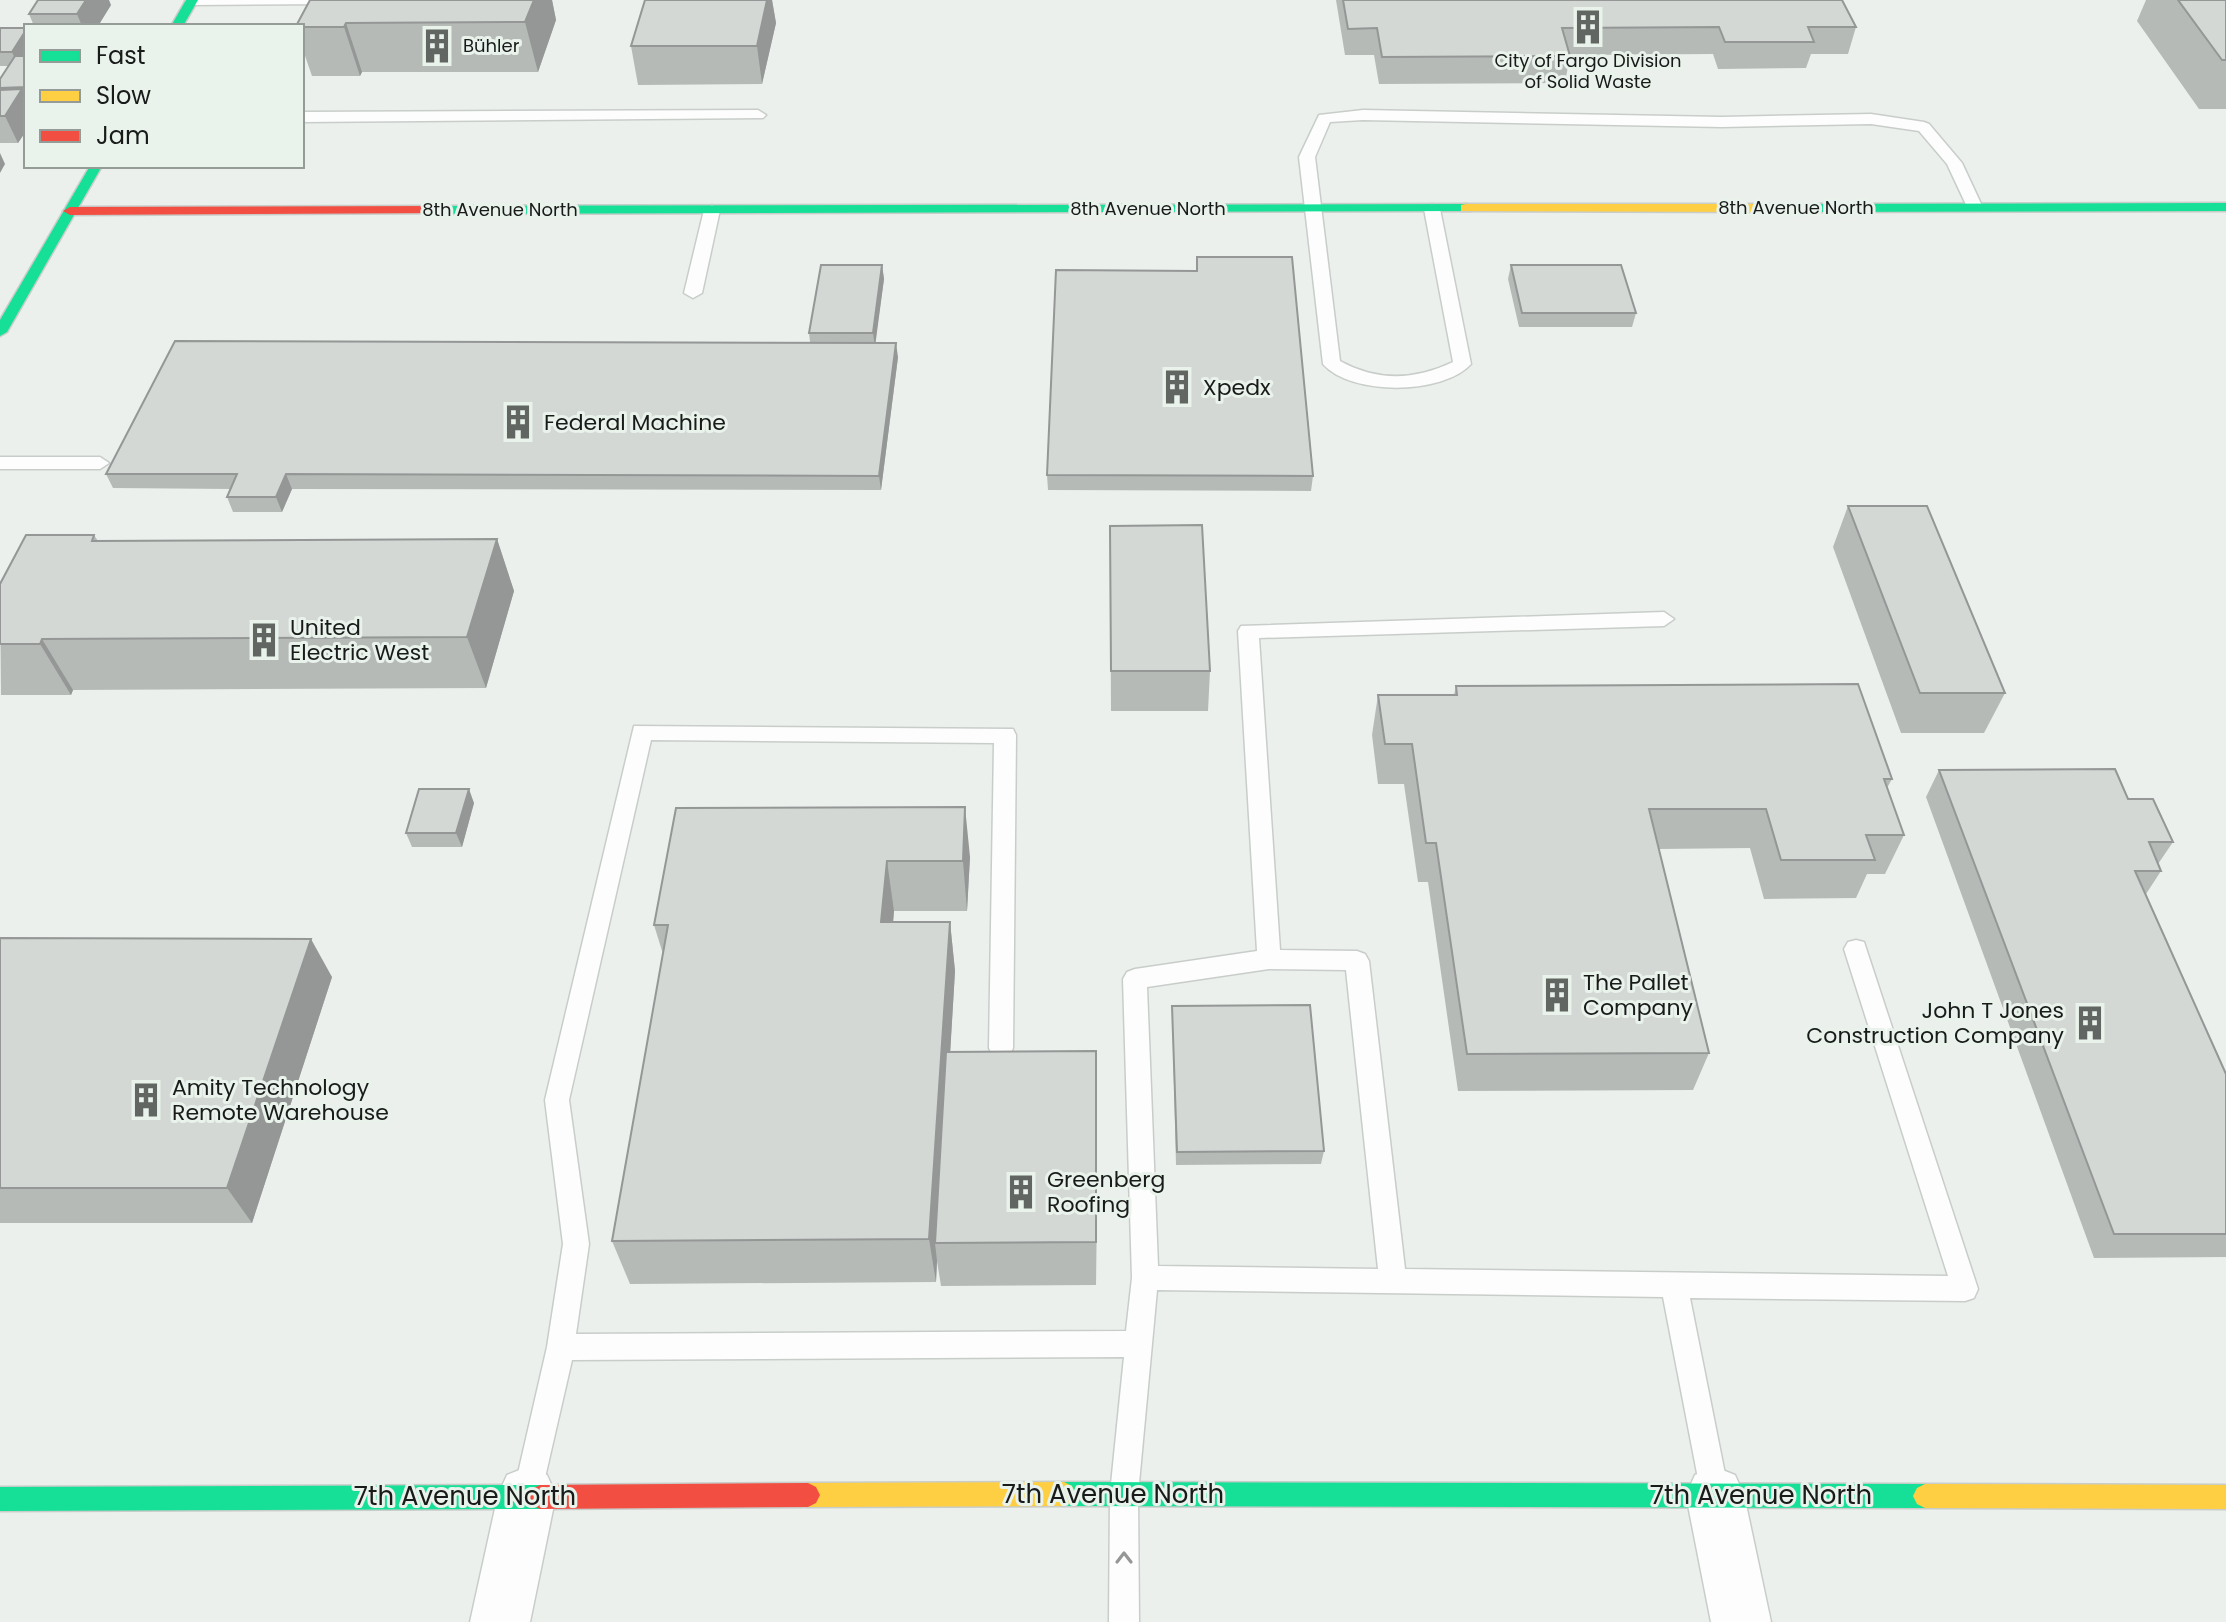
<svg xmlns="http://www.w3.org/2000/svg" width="2226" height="1622" viewBox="0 0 2226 1622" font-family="Poppins,sans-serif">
<rect width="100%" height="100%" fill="#ebf0ec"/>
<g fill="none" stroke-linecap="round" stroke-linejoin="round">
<g stroke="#c9cdca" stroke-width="3">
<path id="lane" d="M185,0H334L327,4L191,5Z
M758,110L766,115L763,118L302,122V112Z
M1363,110L1722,117L1871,114L1924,122L1929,124L1962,163L1983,208L1981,211H1969L1947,164L1919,131L1871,124L1722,127L1363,120L1330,122L1315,157L1340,361C1378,382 1415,380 1453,362L1424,209L1432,204L1440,209L1471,364C1443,395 1351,396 1323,364L1299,157L1319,115Z
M712,205L720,210L702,293L693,298L684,293L704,210Z
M0,457H100L109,463L100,469H0Z
M1664,612L1674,619L1664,626L1259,638L1280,950L1357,951L1365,954L1369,961L1405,1269L1948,1276L1844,949L1848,942L1856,940L1864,942L1978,1289L1974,1298L1965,1301L1690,1298L1729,1494L1725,1504L1715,1508L1705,1504L1701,1494L1663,1297L1157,1290L1138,1494L1139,1622H1109L1110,1494L1124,1357L572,1360L541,1495L537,1505L527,1509L517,1505L513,1495L547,1347L563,1244L545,1100L634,726L1013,729L1016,735L1013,1048L1010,1055L1001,1058L992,1055L989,1048L994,743L651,740L569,1100L589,1244L576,1334L1126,1331L1132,1278L1123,979L1127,972L1135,969L1257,951L1238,631L1241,626ZM1269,969L1346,970L1378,1269L1158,1266L1147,987Z"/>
</g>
<g stroke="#c9cdca" stroke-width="3">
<path id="street" d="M527,1467L547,1475L556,1495L530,1622H470L498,1495L507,1475Z
M1715,1467L1735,1475L1744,1495L1771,1622H1711L1686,1495L1695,1475Z"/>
</g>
<g stroke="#c9cdca" stroke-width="3">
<path id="fast" d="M186,0H198L183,26H171Z
M90,166H102L7,332L0,336V320Z
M2226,203V211L1773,212L1766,208L1773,204Z
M1466,204L1471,205V211L441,214L434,210L441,206Z
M1064,1482L1925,1484L1933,1488L1937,1496L1933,1504L1925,1508L1064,1506L1056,1502L1052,1494L1056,1486Z
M540,1485L548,1489L552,1497L548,1505L540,1509L0,1511V1487Z"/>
</g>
<g stroke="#c9cdca" stroke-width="3">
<path id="slow" d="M1466,204H1773L1780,208L1773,212L1461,211V205Z
M1064,1482L1072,1486L1076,1494L1072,1502L1064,1506L808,1507L800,1503L796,1495L800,1487L808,1483Z
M1925,1484L2226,1485V1509L1925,1508L1917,1504L1913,1496L1917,1488Z"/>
</g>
<g stroke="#c9cdca" stroke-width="3">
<path id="jam" d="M441,206L446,207V213L70,215L63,211L70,207Z
M808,1483L816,1487L820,1495L816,1503L808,1507L540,1509L532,1505L528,1497L532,1489L540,1485Z"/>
</g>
<use href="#lane" fill="#fcfdfc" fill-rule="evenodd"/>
<use href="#street" fill="#fcfdfc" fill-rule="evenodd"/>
<use href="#fast" fill="#16e098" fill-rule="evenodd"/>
<use href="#slow" fill="#ffcf43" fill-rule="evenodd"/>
<use href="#jam" fill="#f24e42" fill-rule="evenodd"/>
</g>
<path fill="#b5bab7" d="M310,0H552L556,20L538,72H362L360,76H312L302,47V26Z
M645,0H772L776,23L762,84L638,85L631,46Z
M1336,0H1842L1856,27L1848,54H1811L1806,68L1718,69L1713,54L1570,55L1565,83L1379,84L1374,55H1345Z
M2146,0H2226V109H2199L2137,21Z
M111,5L98,26H34L29,14Z
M0,28H26V53L24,56H26V131L18,143H0V79L9,66H0Z
M1197,257L1313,476L1311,491L1048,490L1047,475L1196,271Z
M882,265L884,279L875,342L898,357L881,490L292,489L282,512H233L227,497L231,489L113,488L106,474L810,342L809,333Z
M1511,265L1636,313L1632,327H1519L1508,279Z
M1848,506L2005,693L1984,733H1901L1833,547Z
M1110,526L1210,671L1208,711H1111Z
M94,535L98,541L497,539L514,591L486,688L73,690L71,695H1L0,584Z
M1456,686L1892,779L1887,788L1904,835L1885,874H1867L1856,898L1764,899L1750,848L1659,849L1709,1053L1693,1090L1458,1091L1428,882H1418L1404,784H1378L1372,735L1378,695H1454Z
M1939,770L2128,799L2173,842L2158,864L2161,871L2146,894L2226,1074V1257L2094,1258L1926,797Z
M474,803L462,847H412L406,833Z
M676,808L970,857L967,911H894L893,922H950L955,971L950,1052L1097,1098L1096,1285L941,1286L937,1261L936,1282L630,1284L612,1241L663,954L654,925Z
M0,938L332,977L252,1223H0Z
M1172,1006L1324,1151L1321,1164L1176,1165Z"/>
<path fill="#949795" d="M86,0H109L111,5L98,26H82L77,14Z
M534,0H552L556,20L538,72L525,22Z
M767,0H772L776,23L762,84L757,46Z
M346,23L362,72L360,76L344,27Z
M26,30V53L18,65L12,52Z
M22,89L26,97V131L18,143L5,116Z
M0,153L5,164L0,173Z
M882,265L884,279L875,347L873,333Z
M896,343L898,357L881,490L879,476Z
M286,474L292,489L282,512L276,497Z
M497,539L514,591L486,688L467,637Z
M42,639L73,690L71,695L40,644Z
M469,789L474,803L462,847L456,833Z
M965,807L970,857L967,911L963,861Z
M887,861L894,911L889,971L881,922Z
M950,922L955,971L939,1243H935L937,1261L936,1282L929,1239Z
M311,939L332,977L252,1223L227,1188Z
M1096,1051L1097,1098L1096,1285Z"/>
<path fill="#d3d8d5" stroke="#949795" stroke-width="2" d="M38,0H86L77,14H29Z
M310,0H534L525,22L346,23L344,27H302V26H296Z
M645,0H767L757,46H631Z
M1343,0H1842L1856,27H1808L1814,42H1725L1719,27L1562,28L1570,56L1382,57L1377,28L1348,29Z
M2178,0H2226V60H2222Z
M0,28H26V30L12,52H0Z
M15,56H26V87L0,88V79Z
M22,89L5,116H0V90Z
M1197,257H1292L1313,476L1047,475L1056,270L1197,271Z
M821,265H882L873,333H809Z
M1511,265H1621L1636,313H1522Z
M175,341L896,343L879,476L286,474L276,497H227L237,474H106Z
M1848,506H1927L2005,693H1920Z
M1202,525L1210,671H1111L1110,526Z
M26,535H94L92,541L497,539L467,637L42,639L40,644H0V584Z
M1858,684L1892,779H1884L1904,835H1866L1875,860H1781L1766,809H1649L1709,1053L1467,1054L1436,843H1426L1412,744H1385L1378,695H1457L1456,686Z
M2115,769L2128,799H2153L2173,842H2149L2161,871H2135L2226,1074V1234H2114L1939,770Z
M419,789H469L456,833H406Z
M965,807L963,861H887L881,922H950L929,1239L612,1241L668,925H654L676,808Z
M0,938L311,939L227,1188H0Z
M1310,1005L1324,1151L1177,1152L1172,1006Z
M1096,1051V1242L935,1243L946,1052Z"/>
<defs><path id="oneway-chevron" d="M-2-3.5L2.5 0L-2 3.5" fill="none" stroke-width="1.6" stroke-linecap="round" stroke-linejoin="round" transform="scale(2)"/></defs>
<use stroke="#959796" href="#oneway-chevron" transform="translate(1124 1558) rotate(-90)"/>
<defs>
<g id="building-bare" transform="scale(2.76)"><path d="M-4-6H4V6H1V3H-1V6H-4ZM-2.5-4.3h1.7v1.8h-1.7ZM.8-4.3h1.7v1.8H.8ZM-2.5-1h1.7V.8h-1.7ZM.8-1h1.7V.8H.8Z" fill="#626663" stroke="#e9f2eb" stroke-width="2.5" paint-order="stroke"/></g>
</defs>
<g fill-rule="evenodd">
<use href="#building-bare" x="1588" y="27"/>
<use href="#building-bare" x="437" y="46"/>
<use href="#building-bare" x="1177" y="387"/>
<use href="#building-bare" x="518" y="422"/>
<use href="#building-bare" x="264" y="640"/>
<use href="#building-bare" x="1557" y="995"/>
<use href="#building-bare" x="2090" y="1023"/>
<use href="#building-bare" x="146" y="1100"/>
<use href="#building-bare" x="1021" y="1192"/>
</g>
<g text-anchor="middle" stroke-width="6" stroke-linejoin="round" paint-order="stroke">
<g font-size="18" fill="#181b19" stroke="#e9f2eb" text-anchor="start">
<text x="463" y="52">Bühler</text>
<text x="1588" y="67" text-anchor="middle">City of Fargo Division<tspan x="1588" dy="21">of Solid Waste</tspan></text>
</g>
<g font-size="18" fill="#181b19" stroke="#e9f2eb">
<text x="1796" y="214">8th Avenue North</text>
<text x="1148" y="215">8th Avenue North</text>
<text x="500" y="216">8th Avenue North</text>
</g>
<g font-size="22" fill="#181b19" stroke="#e9f2eb" text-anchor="start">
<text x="1203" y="395">Xpedx</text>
<text x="544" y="430">Federal Machine</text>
<text x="290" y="635">United<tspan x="290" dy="25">Electric West</tspan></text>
<text x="1583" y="990">The Pallet<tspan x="1583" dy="25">Company</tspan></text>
<text x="2064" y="1018" text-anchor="end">John T Jones<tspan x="2064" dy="25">Construction Company</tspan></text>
<text x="172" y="1095">Amity Technology<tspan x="172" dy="25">Remote Warehouse</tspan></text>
<text x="1047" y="1187">Greenberg<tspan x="1047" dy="25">Roofing</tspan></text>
</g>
<g font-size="26" fill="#181b19" stroke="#e9f2eb">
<text x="1113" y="1503">7th Avenue North</text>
<text x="1761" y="1504">7th Avenue North</text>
<text x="465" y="1505">7th Avenue North</text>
</g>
</g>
<rect x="24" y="24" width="280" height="144" fill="#e9f2eb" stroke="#959c97" stroke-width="2"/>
<rect x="40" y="50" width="40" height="12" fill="#16e098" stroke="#959c97" stroke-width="2"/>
<text x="96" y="64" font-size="24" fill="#181b19">Fast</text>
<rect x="40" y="90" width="40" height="12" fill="#ffcf43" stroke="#959c97" stroke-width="2"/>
<text x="96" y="104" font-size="24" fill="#181b19">Slow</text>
<rect x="40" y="130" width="40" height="12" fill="#f24e42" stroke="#959c97" stroke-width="2"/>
<text x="96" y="144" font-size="24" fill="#181b19">Jam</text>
</svg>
